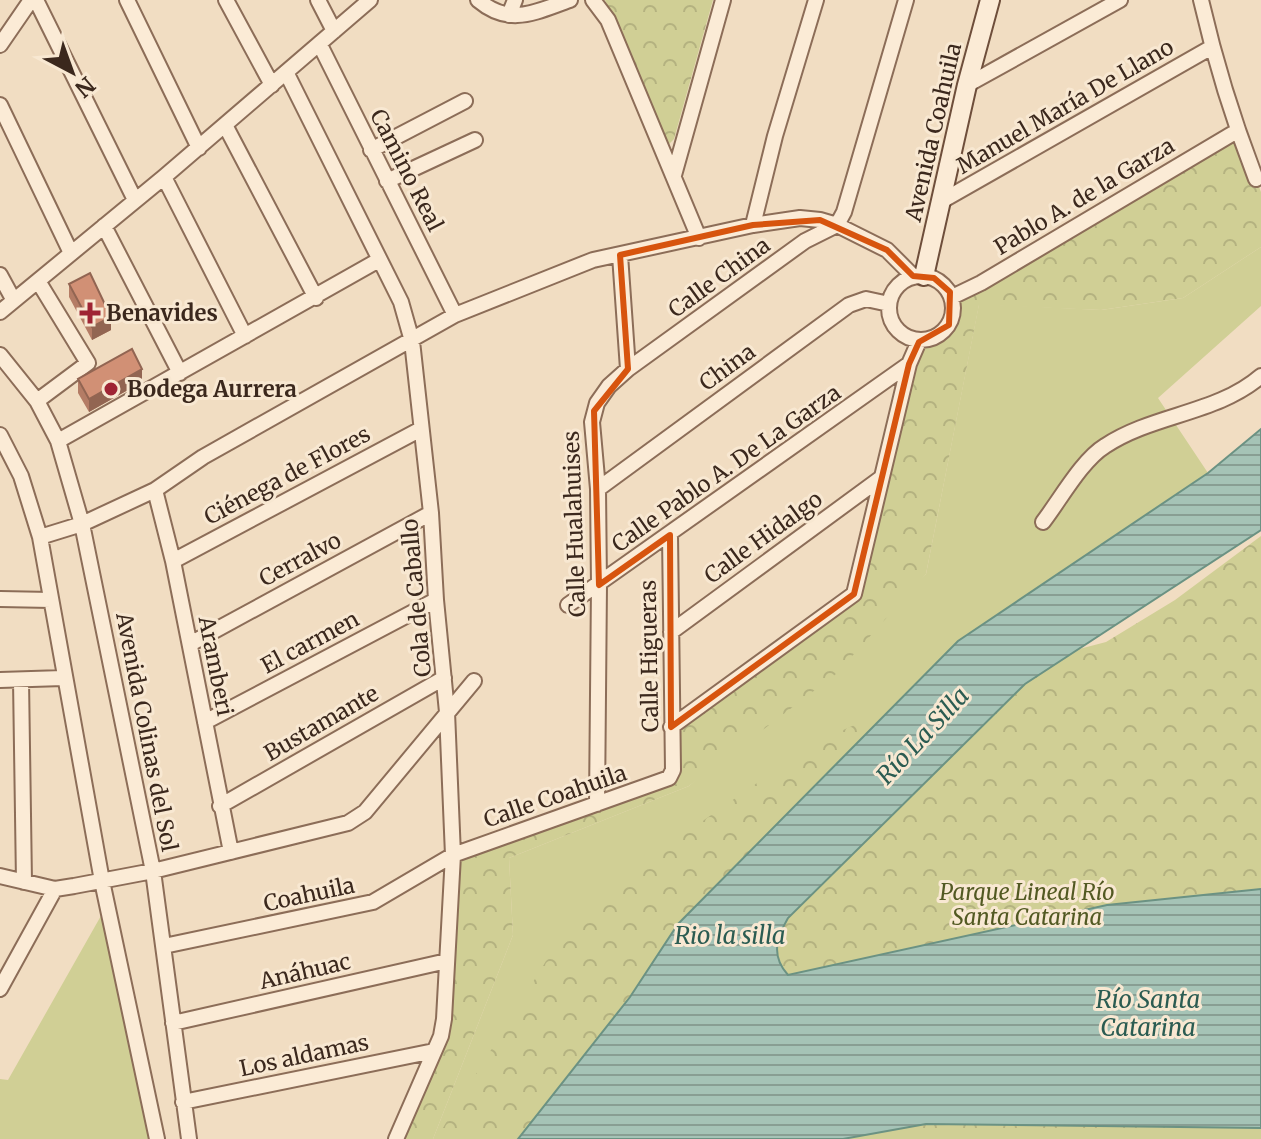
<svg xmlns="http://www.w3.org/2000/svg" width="1261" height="1139" viewBox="0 0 1261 1139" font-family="Merriweather,serif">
<defs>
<pattern id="forest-crowns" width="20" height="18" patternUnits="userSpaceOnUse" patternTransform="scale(2)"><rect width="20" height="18" fill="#d0cf95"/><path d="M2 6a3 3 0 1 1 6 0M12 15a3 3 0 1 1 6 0" fill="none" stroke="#b4b280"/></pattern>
<pattern id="water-rules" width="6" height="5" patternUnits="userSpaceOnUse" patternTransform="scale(2)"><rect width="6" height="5" fill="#a5c3b6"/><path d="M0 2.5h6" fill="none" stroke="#889e93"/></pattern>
</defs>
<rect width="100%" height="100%" fill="#f1ddc2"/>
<path fill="#d0cf95" d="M1261,247V306L1158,398L1208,473L958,641L518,1139H433L513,935L509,858L689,786L926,574L979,304L1101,310L1183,298Z
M102,914L150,1139H0V1079L8,1080Z"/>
<path fill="url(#forest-crowns)" d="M605,0H713L674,139L668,145Z
M1237,131L1261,192V247L1183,298L1101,310L979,305L926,574L836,674L689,786L509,858L513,935L433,1139H396L434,1051L453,855L665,781L671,727L851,597L919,341C942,338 953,326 953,303Z
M1261,536V1139H436L546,961L677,839L814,743L949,683L1106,642L1175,600Z"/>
<path fill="url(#water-rules)" stroke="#6b9283" stroke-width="2" d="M1261,429V530L1025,684L788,918C776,939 771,956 788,975L1107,905L1261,889V1128L926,1124L843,1139H518L630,997L678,924L958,641L1208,473Z"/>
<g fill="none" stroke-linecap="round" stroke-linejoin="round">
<g stroke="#8c6d58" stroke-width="18">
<path id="street" d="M36,0L135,200
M127,0L199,148
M226,0L272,85
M318,0L334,31
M478,0C510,27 535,12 570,0
M593,0L608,20L699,238
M1201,0C1215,61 1233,120 1256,179
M509,15L515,0
M0,45L31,0
M320,45L455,315
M286,72L401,302L412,341L431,513L436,600L447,712L453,855L444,1019L441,1036L396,1139
M967,85L1120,0
M0,105L71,253
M225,125L316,298
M371,150L465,101
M674,175L723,0
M164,177L245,336
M387,181L475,140
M940,202L1212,47
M753,225L775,136L816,0
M837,225L844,212L906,0
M104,226L180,373
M620,255L628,369
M0,275L13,299
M889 308a32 32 0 1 1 64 0a32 32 0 1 1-64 0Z
M952,297L981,283L1237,131
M0,312L164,177L370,0
M0,355L37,401L58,441L82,524L153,871L189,1139
M37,401L88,363L38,281
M0,435L21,476L40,537L102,881L157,1139
M58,441L379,260
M598,489L849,305L866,299L889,304
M155,490L173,561L231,852
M1043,522C1060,500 1082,460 1105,446C1153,414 1217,414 1261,376
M40,537L82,524L155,490L203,457L455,315L593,260L753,225L800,218L820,220L837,225L887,250L914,277
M173,561L421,429
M0,599L51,600
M568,605L909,364
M671,632L881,478
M190,644L431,513
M0,680L63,678
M21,680L24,882
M205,722L436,600
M671,727L854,594L909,364L919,341
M597,804L599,585L598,489L592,422L597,403L609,386L628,369L805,241L837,225
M220,806L444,678
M0,876L55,889L74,886L153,871L348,823L365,812L474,681
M164,946L373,902L453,855L669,778L673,770L670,535
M0,989L55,889
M173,1023L447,961
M183,1102L434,1051"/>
</g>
<g stroke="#6e4e3b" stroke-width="22">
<path id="secondary" d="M924,276L967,85L990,0"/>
</g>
<use href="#street" stroke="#fbebd6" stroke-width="14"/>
<use href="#secondary" stroke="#fbebd6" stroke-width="18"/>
</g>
<path fill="#b47c65" d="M69,284L111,330L92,340L69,297Z
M78,379L142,382L89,412L78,393Z"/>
<path fill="#926552" d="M111,317V330L92,340V327Z
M142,369V382L89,412V399Z"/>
<path fill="#d19075" stroke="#926552" stroke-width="2" d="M90,273L111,317L92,327L69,284Z
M132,349L142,369L89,399L78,379Z"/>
<path fill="none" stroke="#d7540e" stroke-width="6" stroke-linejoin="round" d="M820,220L887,250L913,276L934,278L950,292L949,325L919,342L909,364L854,594L671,727L670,535L599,585L594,411L628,369L620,255L753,225Z"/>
<g fill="#9f2434" stroke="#f8e8d2" stroke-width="3">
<path d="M86 301h8v8h8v8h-8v8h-8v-8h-8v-8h8z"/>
<circle cx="111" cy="389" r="8"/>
</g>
<g text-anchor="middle" stroke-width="6" stroke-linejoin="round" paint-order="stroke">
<g font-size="22" fill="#3b281d" stroke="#f8e8d2">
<text transform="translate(1065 106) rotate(-30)" y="8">Manuel María De Llano</text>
<text transform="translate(933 132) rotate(-77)" y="8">Avenida Coahuila</text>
<text transform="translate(407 170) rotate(63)" y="8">Camino Real</text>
<text transform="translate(1084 196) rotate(-31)" y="8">Pablo A. de la Garza</text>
<text transform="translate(719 277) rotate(-36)" y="8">Calle China</text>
<text transform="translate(727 367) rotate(-36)" y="8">China</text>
<text transform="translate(726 468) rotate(-35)" y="8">Calle Pablo A. De La Garza</text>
<text transform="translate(287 475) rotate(-28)" y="8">Ciénega de Flores</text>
<text transform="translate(574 524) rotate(-92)" y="8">Calle Hualahuises</text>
<text transform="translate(763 537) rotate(-36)" y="8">Calle Hidalgo</text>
<text transform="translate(300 559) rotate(-28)" y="8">Cerralvo</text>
<text transform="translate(416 598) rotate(-95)" y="8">Cola de Caballo</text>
<text transform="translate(310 642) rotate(-28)" y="8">El carmen</text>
<text transform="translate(649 656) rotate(-91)" y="8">Calle Higueras</text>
<text transform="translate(216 666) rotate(79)" y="8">Aramberi</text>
<text transform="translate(321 723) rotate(-30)" y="8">Bustamante</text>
<text transform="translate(147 732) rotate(79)" y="8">Avenida Colinas del Sol</text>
<text transform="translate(555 796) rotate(-19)" y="8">Calle Coahuila</text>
<text transform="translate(309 894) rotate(-12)" y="8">Coahuila</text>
<text transform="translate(305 971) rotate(-13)" y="8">Anáhuac</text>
<text transform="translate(304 1055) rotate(-12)" y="8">Los aldamas</text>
</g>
<g font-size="22" font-weight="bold" fill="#3b281d" stroke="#f8e8d2" text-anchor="start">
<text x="106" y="321">Benavides</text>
<text x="127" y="397">Bodega Aurrera</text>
</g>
<g font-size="22" font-style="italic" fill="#525922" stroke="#f8e8d2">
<text x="1027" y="900">Parque Lineal Río<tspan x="1027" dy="25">Santa Catarina</tspan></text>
</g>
<g font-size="24" font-style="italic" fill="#2b5c52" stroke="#f8e8d2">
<text transform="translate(923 736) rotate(-47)" y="8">Río La Silla</text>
<text x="730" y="944">Rio la silla</text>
<text x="1148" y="1008">Río Santa<tspan x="1148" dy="28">Catarina</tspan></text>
</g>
</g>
<g transform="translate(72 72) rotate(139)" stroke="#f8e8d2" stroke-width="6" paint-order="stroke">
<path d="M0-6L14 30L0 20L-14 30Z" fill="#3b281d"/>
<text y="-12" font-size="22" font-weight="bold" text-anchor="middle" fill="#3b281d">N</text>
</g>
</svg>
